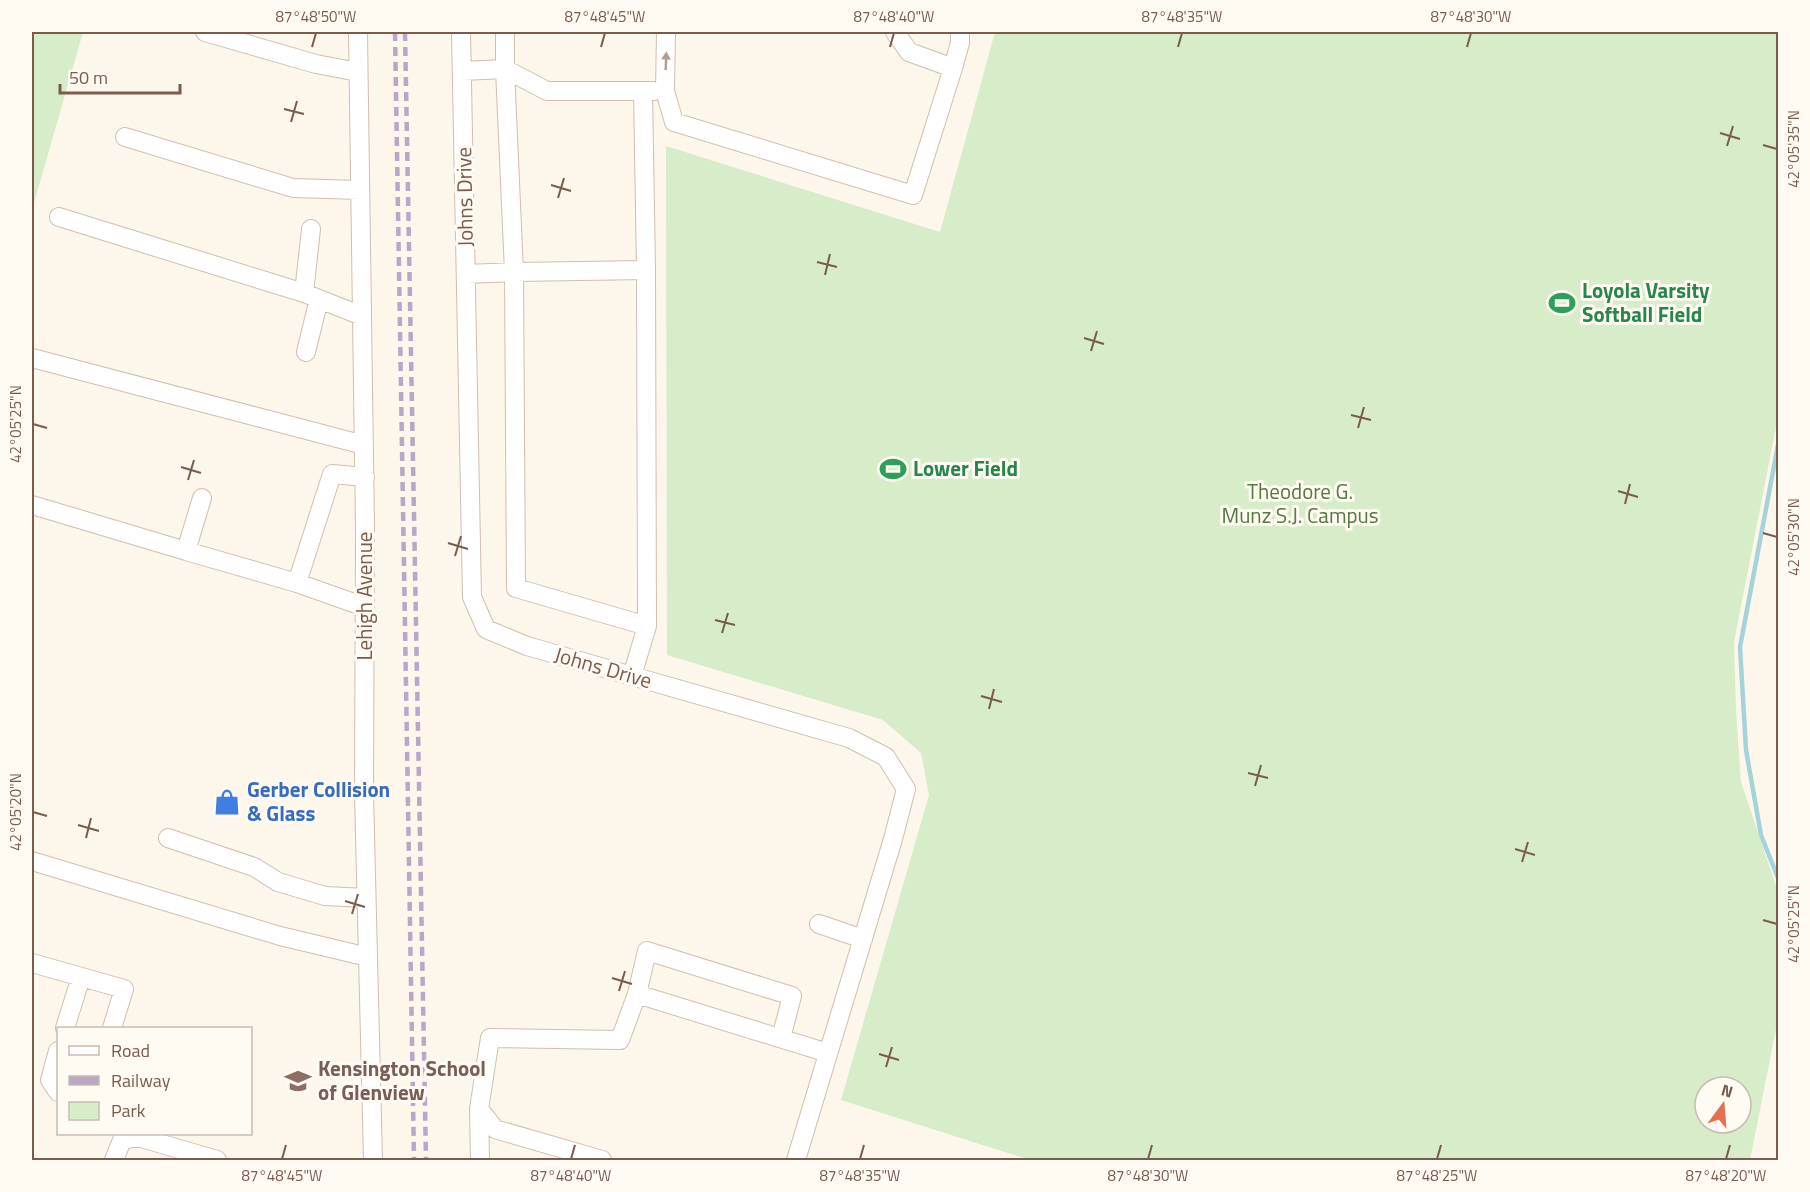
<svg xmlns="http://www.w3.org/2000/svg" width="1810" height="1192" viewBox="0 0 1810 1192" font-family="'Titillium Web',sans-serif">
<rect width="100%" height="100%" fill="#fdf6eb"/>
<path fill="#d7ecc8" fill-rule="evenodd" d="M32,32H83L32,210Z
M995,32H1778V417L1734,642L1736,711L1741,782L1778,892V1019L1750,1160H1030L841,1100L929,795L921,753L883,720L667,655L666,146L940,232ZM1705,1087H1741V1123H1705Z"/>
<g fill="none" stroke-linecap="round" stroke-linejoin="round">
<path stroke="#a4d3da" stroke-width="4.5" d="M1778,445L1740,647L1746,750L1761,835L1778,878"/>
<g stroke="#d1beaf" stroke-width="20">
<path id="minor" d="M205,32L316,64L358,72
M358,32L365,528L364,794L373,1160
M461,32L472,597L486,629L527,646L849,738L886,757L906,789L893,839L796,1160
M666,32L665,91L674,122L913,195L953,68L909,52L895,32
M953,68L960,43V32
M505,69L514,272L646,270L643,91
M505,69L547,91H654
M462,71L505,69V32
M125,137L293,188L360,190
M59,217L304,293
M311,229L304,293L362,316
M646,270L647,626
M466,274L514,272L516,588L647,626L632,676
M306,352L319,299
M32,358L364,445
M365,477L332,474L297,583L365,607
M202,498L186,551L297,583
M32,505L186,551
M168,838L254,867L278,882L325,896L366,898
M32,861L280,936L368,957
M819,924L863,939
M32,963L124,989L112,1028
M637,994L647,951L792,996L781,1038
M65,1028L81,977
M58,1051L50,1080L58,1092
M479,1109L480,1160
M114,1160L122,1140L138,1137L217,1160
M602,1160L495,1129L479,1109L490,1038L620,1040L637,994L828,1053"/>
</g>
<use href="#minor" stroke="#fff" stroke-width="18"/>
<path stroke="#b9a7c9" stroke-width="4.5" stroke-dasharray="9 6" stroke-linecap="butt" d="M395,32L414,1160
M405,32L426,1160"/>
</g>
<defs><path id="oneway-solid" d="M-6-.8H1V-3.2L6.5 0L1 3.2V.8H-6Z" transform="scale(1.5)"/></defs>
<use fill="#af9d94" href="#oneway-solid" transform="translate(666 61) rotate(-88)"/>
<path fill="none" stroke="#7a5c4c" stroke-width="2" d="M312,47L316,33M601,47L605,33M890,47L894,33M1178,47L1182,33M1467,47L1471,33M284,109L304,114M291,122L297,101M1720,133L1740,139M1763,145L1777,149M1727,146L1733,126M551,185L571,191M558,198L564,178M817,262L837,267M825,275L830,254M1084,338L1104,344M1091,351L1097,331M1351,415L1371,420M33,424L47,428M1358,428L1364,407M181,467L201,473M188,480L194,460M1618,491L1638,497M1625,504L1630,484M1763,533L1777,537M448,543L468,549M455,556L461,536M715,620L735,625M722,633L728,613M981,696L1002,702M989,709L994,689M1248,773L1268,778M1255,786L1261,765M33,812L47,816M78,825L99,831M86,838L91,818M1515,849L1535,855M1522,862L1528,842M345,901L365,907M352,914L358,894M1763,920L1777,924M612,978L632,984M619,991L625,971M879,1054L899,1060M886,1067L892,1047M282,1159L286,1145M571,1159L575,1145M860,1159L864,1145M1148,1159L1152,1145M1437,1159L1441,1145M1726,1159L1730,1145"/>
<defs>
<g id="stadium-bare" transform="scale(2.07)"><path d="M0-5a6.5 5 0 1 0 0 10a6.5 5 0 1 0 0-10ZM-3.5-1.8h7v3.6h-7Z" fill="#2e9e5b" stroke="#fffaf2" stroke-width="2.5" paint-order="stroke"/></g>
<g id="shop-bare" transform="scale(2.07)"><path d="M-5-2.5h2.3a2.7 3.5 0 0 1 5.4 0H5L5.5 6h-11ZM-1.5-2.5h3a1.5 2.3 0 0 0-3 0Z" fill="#3f7fe0" stroke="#fffaf2" stroke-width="2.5" paint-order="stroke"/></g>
<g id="school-bare" transform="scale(2.07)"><path d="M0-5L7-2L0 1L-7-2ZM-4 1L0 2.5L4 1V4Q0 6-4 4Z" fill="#8d6e63" stroke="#fffaf2" stroke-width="2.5" paint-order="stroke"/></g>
</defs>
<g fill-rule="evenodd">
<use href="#stadium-bare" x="1562" y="303"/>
<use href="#stadium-bare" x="893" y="469"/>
<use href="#shop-bare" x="227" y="802"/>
<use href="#school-bare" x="298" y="1081"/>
</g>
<g text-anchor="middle" stroke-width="6" stroke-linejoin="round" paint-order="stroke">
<g font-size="21" fill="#7a5c4c" stroke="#fffaf2">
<text transform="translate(465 197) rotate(-91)" y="7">Johns Drive</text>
<text transform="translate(365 596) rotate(-90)" y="7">Lehigh Avenue</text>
<text transform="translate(603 668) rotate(16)" y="7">Johns Drive</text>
</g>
<g font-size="21" font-weight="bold" fill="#27864d" stroke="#fffaf2" text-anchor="start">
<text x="1582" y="298">Loyola Varsity<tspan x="1582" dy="24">Softball Field</tspan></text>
<text x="913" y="476">Lower Field</text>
</g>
<g font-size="21" fill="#527a41" stroke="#fffaf2">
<text x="1300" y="499">Theodore G.<tspan x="1300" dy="24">Munz S.J. Campus</tspan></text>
</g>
<g font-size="21" font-weight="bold" fill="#366cbe" stroke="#fffaf2" text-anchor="start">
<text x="247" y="797">Gerber Collision<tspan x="247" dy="24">&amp; Glass</tspan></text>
</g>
<g font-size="21" font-weight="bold" fill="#785e54" stroke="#fffaf2" text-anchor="start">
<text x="318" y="1076">Kensington School<tspan x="318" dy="24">of Glenview</tspan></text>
</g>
</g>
<rect width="1810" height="1192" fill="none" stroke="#fffaf2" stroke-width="66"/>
<rect x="57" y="1027" width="195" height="108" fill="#fffaf2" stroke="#cabbb0" stroke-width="1.5"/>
<rect x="69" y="1046" width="30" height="9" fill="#ffffff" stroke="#cabbb0" stroke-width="1.5"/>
<text x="111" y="1057" font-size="18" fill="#7a5c4c">Road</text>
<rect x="69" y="1076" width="30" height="9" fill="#b9a7c9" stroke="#cabbb0" stroke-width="1.5"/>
<text x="111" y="1087" font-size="18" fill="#7a5c4c">Railway</text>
<rect x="69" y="1102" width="30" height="18" fill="#d7ecc8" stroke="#cabbb0" stroke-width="1.5"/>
<text x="111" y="1117" font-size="18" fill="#7a5c4c">Park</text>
<g transform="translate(1723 1105) rotate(16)"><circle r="28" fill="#fffaf2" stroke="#cabbb0" stroke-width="1.5"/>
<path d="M0-4.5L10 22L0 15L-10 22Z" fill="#e86e4f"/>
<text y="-9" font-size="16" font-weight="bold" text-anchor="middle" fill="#7a5c4c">N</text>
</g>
<path d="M60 84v9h120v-9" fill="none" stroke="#7a5c4c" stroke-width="3"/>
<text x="69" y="84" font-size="18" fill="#7a5c4c" stroke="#fffaf2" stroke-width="4.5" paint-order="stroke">50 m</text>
<rect x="33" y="33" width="1744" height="1126" fill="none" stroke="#7a5c4c" stroke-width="2"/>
<g font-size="15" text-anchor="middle" fill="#7a5c4c">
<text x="316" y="22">87°48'50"W</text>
<text x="605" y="22">87°48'45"W</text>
<text x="894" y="22">87°48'40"W</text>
<text x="1182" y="22">87°48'35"W</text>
<text x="1471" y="22">87°48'30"W</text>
<text transform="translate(1794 149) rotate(-90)" y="5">42°05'35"N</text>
<text transform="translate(16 424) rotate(-90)" y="5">42°05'25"N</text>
<text transform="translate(1794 537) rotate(-90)" y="5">42°05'30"N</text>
<text transform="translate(16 812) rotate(-90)" y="5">42°05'20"N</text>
<text transform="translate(1794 924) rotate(-90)" y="5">42°05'25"N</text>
<text x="282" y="1181">87°48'45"W</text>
<text x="571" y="1181">87°48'40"W</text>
<text x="860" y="1181">87°48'35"W</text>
<text x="1148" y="1181">87°48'30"W</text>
<text x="1437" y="1181">87°48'25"W</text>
<text x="1726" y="1181">87°48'20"W</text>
</g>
</svg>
